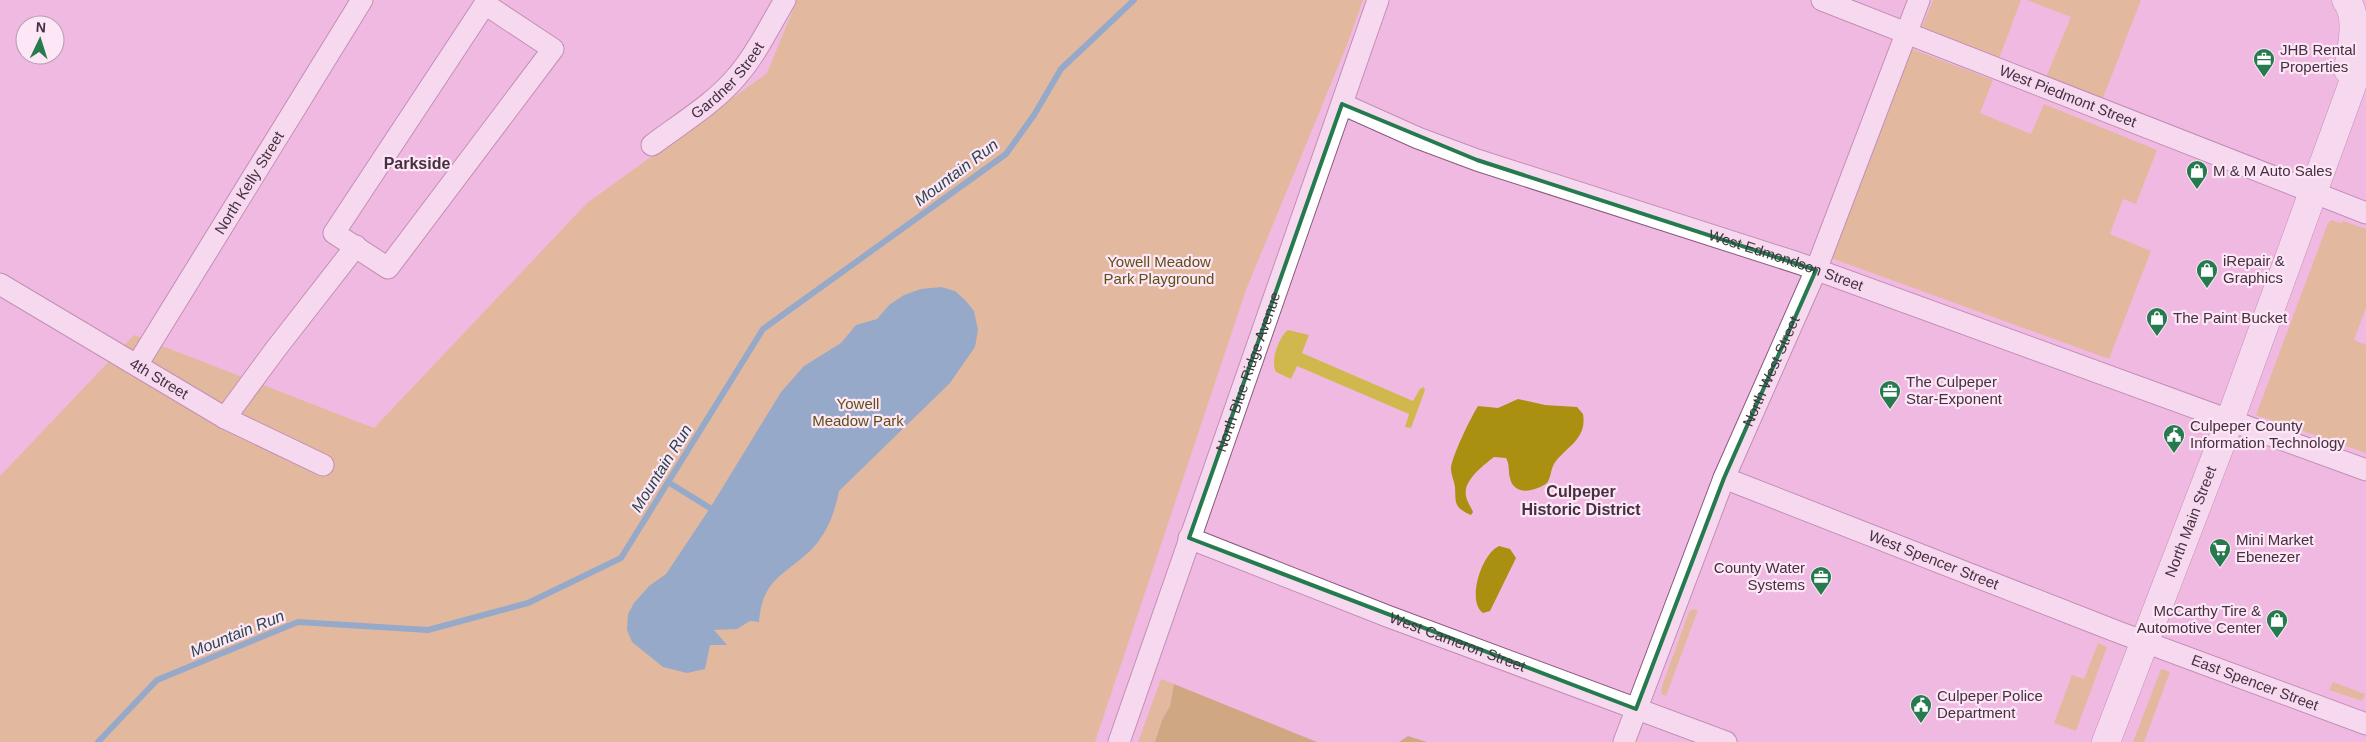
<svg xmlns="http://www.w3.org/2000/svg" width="2366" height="742" viewBox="0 0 2366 742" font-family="Arial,sans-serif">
<rect width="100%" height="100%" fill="#f0b9e1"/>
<path fill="#d0b84f" d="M797,0H1363L1347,45L1246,290L1095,742H0V476L134,335L374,428L587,203L767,73Z
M1933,0H2021L1999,59L1921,29Z
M2027,0H2141L2103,98L2046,77L2071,17Z
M1912,49L1993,80L1980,113L2031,134L2044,104L2157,150L2136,204L2123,199L2110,234L2151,251L2109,359L1831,258Z
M2331,220L2341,223L2343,221L2366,229V308L2354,340L2366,345V453L2256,415L2328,223Z
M1288,330L1309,335L1302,353L1413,401L1420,389L1424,387L1425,390L1411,428L1405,427L1409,414L1297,366L1291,379L1276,372C1270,362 1279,336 1288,330Z
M1692,609L1698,610L1666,696L1661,694L1662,686L1689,612Z
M2098,643L2107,647L2076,731L2054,723L2072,675L2084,679Z
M2161,669L2170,672L2144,742H2133Z
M1161,679L1174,684L1170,706L1162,720L1155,742H1138Z
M2333,682L2365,694L2362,701L2329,690Z"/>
<path fill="#a99011" d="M1518,399L1545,405L1577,407L1583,414C1587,438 1569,445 1556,461C1550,468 1552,476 1547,483C1536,491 1514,497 1510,478C1508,471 1510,465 1506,458L1494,457C1483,466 1463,480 1466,496C1467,502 1471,507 1473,512L1471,515C1453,507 1456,503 1455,487C1454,480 1451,475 1451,468C1452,456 1471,417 1478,406L1498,408Z
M1499,546L1510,549L1516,558L1490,611L1483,613C1466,601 1482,553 1499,546Z
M1174,684L1317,742H1155L1162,720L1170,706Z
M1408,736L1427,742H1399Z"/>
<path fill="#2b95ac" d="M941,287L955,291L966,301L974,311L978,330L975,347L950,383L839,491C835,512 827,534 811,550C785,575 762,579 759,622L750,621L737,629L714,630L727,645H710L705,669L687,673L663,667L632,642L627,630L628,614L634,603L649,586L666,574L710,508L781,392L804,366L841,343L856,325L877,319L889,305L904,295L921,289Z"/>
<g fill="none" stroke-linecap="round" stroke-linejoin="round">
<path stroke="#2b95ac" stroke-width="6" d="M668,482L710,508
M98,742L157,680L298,622L428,630L528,603L621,558L763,329L1006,154L1034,115L1061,69L1134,0"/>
<g stroke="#8a597e" stroke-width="23">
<g id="minor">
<path id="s1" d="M1822,0L2366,213"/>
<path d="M485,4L553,49L388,268L334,233Z"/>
<path id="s2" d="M1342,104L1418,138L1477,160L1798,263L2366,470"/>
<path id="s3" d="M652,145C681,123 715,103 738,75C757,53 770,25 785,0"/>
<path id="s4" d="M0,284L225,418L323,465"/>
<path id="s5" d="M137,365L362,0"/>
<path d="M225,418L275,350L356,246"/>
<path id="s6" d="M1724,478L2118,632L2366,724"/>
<path id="s7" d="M1189,538L1387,616L1726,742"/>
<path id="s8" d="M1119,742L1378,0"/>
<path id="s9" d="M1624,742L1724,478L1816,270L1919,0"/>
</g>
</g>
<g stroke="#8a597e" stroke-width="29">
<g id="major">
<path d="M2346,0C2360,19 2351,48 2348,70"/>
<path id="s10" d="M2106,742L2230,420L2366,47"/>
</g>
</g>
<use href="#minor" stroke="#fff" stroke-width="21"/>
<use href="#major" stroke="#fff" stroke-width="28"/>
</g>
<path d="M0 0H2366V742H0ZM1342,104L1477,160L1816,270L1724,478L1636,709L1189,538Z" fill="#f0b9e1" fill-opacity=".55" fill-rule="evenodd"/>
<path fill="none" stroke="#257b4e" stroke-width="4" stroke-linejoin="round" d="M1342,104L1477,160L1816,270L1724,478L1636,709L1189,538Z"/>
<defs>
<g id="office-pin" transform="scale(1.125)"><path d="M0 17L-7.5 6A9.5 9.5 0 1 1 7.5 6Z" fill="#257b4e" stroke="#fde6f6"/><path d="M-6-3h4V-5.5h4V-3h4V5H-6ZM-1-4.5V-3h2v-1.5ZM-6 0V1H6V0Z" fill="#fff"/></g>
<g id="shop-pin" transform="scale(1.125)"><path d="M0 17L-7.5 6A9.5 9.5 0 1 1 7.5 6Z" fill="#257b4e" stroke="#fde6f6"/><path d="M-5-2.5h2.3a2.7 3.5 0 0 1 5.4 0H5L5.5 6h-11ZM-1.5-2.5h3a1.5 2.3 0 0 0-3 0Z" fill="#fff"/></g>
<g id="civic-pin" transform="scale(1.125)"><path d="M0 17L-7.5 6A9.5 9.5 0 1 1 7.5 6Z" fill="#257b4e" stroke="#fde6f6"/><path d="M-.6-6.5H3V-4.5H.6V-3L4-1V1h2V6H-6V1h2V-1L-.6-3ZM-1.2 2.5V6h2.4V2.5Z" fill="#fff"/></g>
<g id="supermarket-pin" transform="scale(1.125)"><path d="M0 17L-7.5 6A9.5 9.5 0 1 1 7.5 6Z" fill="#257b4e" stroke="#fde6f6"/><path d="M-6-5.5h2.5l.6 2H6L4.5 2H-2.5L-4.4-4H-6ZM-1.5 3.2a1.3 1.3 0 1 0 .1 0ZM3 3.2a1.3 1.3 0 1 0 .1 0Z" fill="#fff"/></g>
</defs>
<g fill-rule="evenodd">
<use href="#office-pin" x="2264" y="59"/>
<use href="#shop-pin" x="2197" y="171"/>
<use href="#shop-pin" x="2207" y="270"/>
<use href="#shop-pin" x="2157" y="318"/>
<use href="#office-pin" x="1890" y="391"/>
<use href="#civic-pin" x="2174" y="435"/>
<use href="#supermarket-pin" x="2220" y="549"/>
<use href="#office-pin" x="1821" y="577"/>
<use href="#shop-pin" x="2277" y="620"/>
<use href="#civic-pin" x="1921" y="705"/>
</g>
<g text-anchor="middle" stroke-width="4.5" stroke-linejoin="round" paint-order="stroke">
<g font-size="15" fill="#453040" stroke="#fde6f6" text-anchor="start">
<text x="2280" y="55">JHB Rental<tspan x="2280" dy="17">Properties</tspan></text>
<text x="2213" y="176">M &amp; M Auto Sales</text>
<text x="2223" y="266">iRepair &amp;<tspan x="2223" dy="17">Graphics</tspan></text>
<text x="2173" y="323">The Paint Bucket</text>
<text x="1906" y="387">The Culpeper<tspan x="1906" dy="17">Star-Exponent</tspan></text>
<text x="2190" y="431">Culpeper County<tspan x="2190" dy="17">Information Technology</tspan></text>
<text x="2236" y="545">Mini Market<tspan x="2236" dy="17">Ebenezer</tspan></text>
<text x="1805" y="573" text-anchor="end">County Water<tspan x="1805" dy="17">Systems</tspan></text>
<text x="2261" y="616" text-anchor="end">McCarthy Tire &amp;<tspan x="2261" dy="17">Automotive Center</tspan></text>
<text x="1937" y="701">Culpeper Police<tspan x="1937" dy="17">Department</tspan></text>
</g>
<g font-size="15" fill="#453040" stroke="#fde6f6">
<text dy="5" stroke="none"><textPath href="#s3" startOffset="100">Gardner Street</textPath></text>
<text dy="5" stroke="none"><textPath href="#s1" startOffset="264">West Piedmont Street</textPath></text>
<text dy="5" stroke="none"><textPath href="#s5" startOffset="214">North Kelly Street</textPath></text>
<text dy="5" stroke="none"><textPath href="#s2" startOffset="471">West Edmondson Street</textPath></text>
<text dy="5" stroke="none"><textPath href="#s8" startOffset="392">North Blue Ridge Avenue</textPath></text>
<text dy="5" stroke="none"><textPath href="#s9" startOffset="399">North West Street</textPath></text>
<text dy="5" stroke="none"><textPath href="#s4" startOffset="185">4th Street</textPath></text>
<text dy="5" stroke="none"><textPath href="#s10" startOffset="236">North Main Street</textPath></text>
<text dy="5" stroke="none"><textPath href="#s6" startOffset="225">West Spencer Street</textPath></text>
<text dy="5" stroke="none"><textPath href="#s7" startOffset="288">West Cameron Street</textPath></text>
<text dy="5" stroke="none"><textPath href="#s6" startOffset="569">East Spencer Street</textPath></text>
</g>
<g font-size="15" fill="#5e5117" stroke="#fde6f6">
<text x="1159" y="267">Yowell Meadow<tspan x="1159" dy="17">Park Playground</tspan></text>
<text x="858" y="409">Yowell<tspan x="858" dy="17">Meadow Park</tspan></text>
</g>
<g font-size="16" font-weight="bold" fill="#453040" stroke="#fde6f6">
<text x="417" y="169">Parkside</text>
<text x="1581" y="497">Culpeper<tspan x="1581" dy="18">Historic District</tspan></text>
</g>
<g font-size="16" font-style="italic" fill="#2a4850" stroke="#fde6f6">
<text transform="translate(956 172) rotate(-37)" y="6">Mountain Run</text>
<text transform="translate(661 468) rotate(-58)" y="6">Mountain Run</text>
<text transform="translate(237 633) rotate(-22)" y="6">Mountain Run</text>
</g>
</g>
<g transform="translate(40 40) rotate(4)"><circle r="24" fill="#fde6f6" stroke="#b39dad"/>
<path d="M0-4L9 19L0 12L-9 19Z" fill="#257b4e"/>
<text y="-8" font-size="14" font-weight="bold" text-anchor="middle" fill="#453040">N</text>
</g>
</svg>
